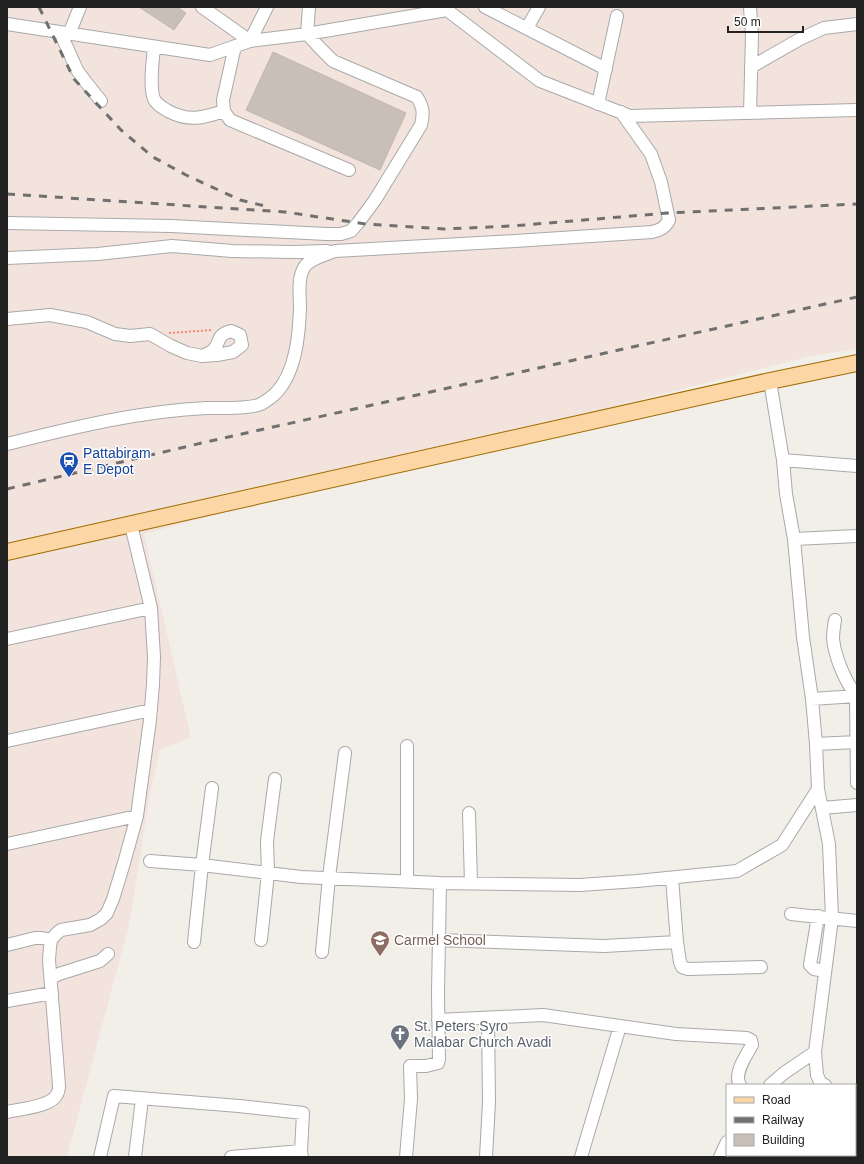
<svg xmlns="http://www.w3.org/2000/svg" width="864" height="1164" viewBox="0 0 864 1164" font-family="Helvetica,sans-serif">
<rect width="100%" height="100%" fill="#f2efe9"/>
<path fill="#f3e3dd" d="M7,7H857V349L807,357L581,415L144,534L191,738L160,749L151,788L129,925L67,1157H7Z"/>
<path fill="#c7bfb8" stroke="#c4b6ab" d="M139,7H177L186,13L174,30Z
M273,52L406,113L380,170L246,110Z"/>
<g fill="none" stroke-linecap="round" stroke-linejoin="round">
<g stroke="#a9a9a9" stroke-width="14">
<path id="minor" d="M202,7L250,41L267,7
M443,7L540,81L630,116L857,110
M485,7L606,69
M7,24L210,55L250,41L307,34L447,10
M527,28L539,7
M60,32L77,70L85,81L101,101
M69,34L80,7
M235,46L223,100L224,111L230,120L349,170
M154,47C153,60 149,86 154,99C157,105 163,108 168,111C189,122 203,118 224,111
M751,67L800,39L824,28L857,24
M598,104L617,16
M750,113L752,35L750,7
M7,223L171,226L326,234H341L351,231L358,223L375,200L421,125C424,113 423,107 417,97L333,61L320,48L307,34L309,7
M7,258L98,254L172,246L232,251L292,252L327,251
M7,319L50,315L87,322L115,334L130,336L150,334L171,346L187,353L202,356L217,355L233,352L242,345L240,335L231,331C215,336 222,340 214,349C211,353 206,354 202,356
M7,444C72,428 139,411 207,408C219,408 251,409 261,404C266,401 272,397 276,393C296,372 299,335 300,308C300,294 297,278 305,266C310,259 327,254 335,251L515,241L652,232C660,230 665,228 669,220L661,182L651,154L621,112
M783,460L857,466
M794,539L857,536
M835,620C834,626 833,633 833,639C835,657 845,682 857,696
M7,639L151,608
M812,699L856,696L857,783
M7,741L151,710
M816,744L857,742
M407,746V881
M822,808L857,805
M469,813L471,883
M7,844L137,816
M150,861L202,865L301,877L440,883L580,885L637,881L737,871L782,845L818,789L816,744L812,699L803,637L794,539L786,494L783,460L770,381
M672,878L677,942L680,962L682,967L688,969L761,967
M791,914L857,921
M818,916L810,965L814,969L825,971
M261,940L268,873L267,841L275,779
M438,940L604,946L677,942
M194,942L202,865L212,788
M7,945L35,938H42L51,940
M322,952L329,877L345,753
M51,978L59,974L100,961L108,954
M7,1001L52,993
M438,1020L543,1015L676,1034L747,1038L751,1040L752,1045C746,1056 733,1074 740,1085
M815,1052L817,1075L821,1084L825,1085
M770,1085L784,1073L815,1052L832,918L829,844L818,789
M7,1112C19,1109 52,1107 57,1094C59,1092 59,1088 59,1085L49,960L50,947L51,940L56,934L61,930L90,925L101,919L107,913L113,899L124,863L137,816L150,720L153,684L154,657L151,608L131,525
M100,1157L114,1096L239,1106L303,1113L301,1151
M135,1157L142,1099
M231,1157L301,1151L302,1157
M406,1157L411,1099L410,1066H426L438,1063L439,1059L438,993L440,883
M486,1157L489,1102L488,1018
M581,1157L620,1026
M720,1157L727,1142
M815,1157L816,1155"/>
</g>
<g stroke="#a06b00" stroke-width="18">
<path id="major" d="M7,552L770,381L857,363"/>
</g>
<path stroke="#fa8072" stroke-width="2" stroke-dasharray="2 2" stroke-linecap="butt" d="M169,333L212,330"/>
<use href="#minor" stroke="#fff" stroke-width="12"/>
<use href="#major" stroke="#fcd6a4" stroke-width="16"/>
<path stroke="#707070" stroke-width="3" stroke-dasharray="8 8" stroke-linecap="butt" d="M39,7L74,79L121,130L153,157L186,175L240,200L265,206
M7,194L285,212L366,224L444,229L512,226L668,213L857,204
M7,489L206,442L857,297"/>
</g>
<defs>
<g id="station-pin" transform="scale(1)"><path d="M0 17L-7.5 6A9.5 9.5 0 1 1 7.5 6Z" fill="#1a4fb4" stroke="#fff"/><path d="M-3-6H3Q5-6 5-4V2Q5 4 3 4L4.5 6H3L1.5 4h-3L-3 6H-4.5L-3 4Q-5 4-5 2V-4Q-5-6-3-6ZM-3.5-4v3h7v-3ZM-3.5 1v1.5H-2V1ZM2 1v1.5H3.5V1Z" fill="#fff"/></g>
<g id="school-pin" transform="scale(1)"><path d="M0 17L-7.5 6A9.5 9.5 0 1 1 7.5 6Z" fill="#8d6e63" stroke="#fff"/><path d="M0-5L7-2L0 1L-7-2ZM-4 1L0 2.5L4 1V4Q0 6-4 4Z" fill="#fff"/></g>
<g id="church-pin" transform="scale(1)"><path d="M0 17L-7.5 6A9.5 9.5 0 1 1 7.5 6Z" fill="#6b7280" stroke="#fff"/><path d="M-1.2-6h2.4v3.5h3.3v2.4h-3.3V6h-2.4V-.1h-3.3v-2.4h3.3Z" fill="#fff"/></g>
</defs>
<g fill-rule="evenodd">
<use href="#station-pin" x="69" y="461"/>
<use href="#school-pin" x="380" y="940"/>
<use href="#church-pin" x="400" y="1034"/>
</g>
<g text-anchor="middle" stroke-width="3" stroke-linejoin="round" paint-order="stroke">
<g font-size="14" fill="#164399" stroke="#fff" text-anchor="start">
<text x="83" y="458">Pattabiram<tspan x="83" dy="16">E Depot</tspan></text>
</g>
<g font-size="14" fill="#785e54" stroke="#fff" text-anchor="start">
<text x="394" y="945">Carmel School</text>
</g>
<g font-size="14" fill="#5b616d" stroke="#fff" text-anchor="start">
<text x="414" y="1031">St. Peters Syro<tspan x="414" dy="16">Malabar Church Avadi</tspan></text>
</g>
</g>
<rect width="864" height="1164" fill="none" stroke="#222222" stroke-width="16"/>
<rect x="726" y="1084" width="130" height="72" fill="#ffffff" stroke="#a7a7a7"/>
<rect x="734" y="1097" width="20" height="6" fill="#fcd6a4" stroke="#a7a7a7"/>
<text x="762" y="1104" font-size="12" fill="#222222">Road</text>
<rect x="734" y="1117" width="20" height="6" fill="#707070" stroke="#a7a7a7"/>
<text x="762" y="1124" font-size="12" fill="#222222">Railway</text>
<rect x="734" y="1134" width="20" height="12" fill="#c7bfb8" stroke="#a7a7a7"/>
<text x="762" y="1144" font-size="12" fill="#222222">Building</text>
<path d="M728 26v6h75v-6" fill="none" stroke="#222222" stroke-width="2"/>
<text x="734" y="26" font-size="12" fill="#222222" stroke="#ffffff" stroke-width="3" paint-order="stroke">50 m</text>
</svg>
